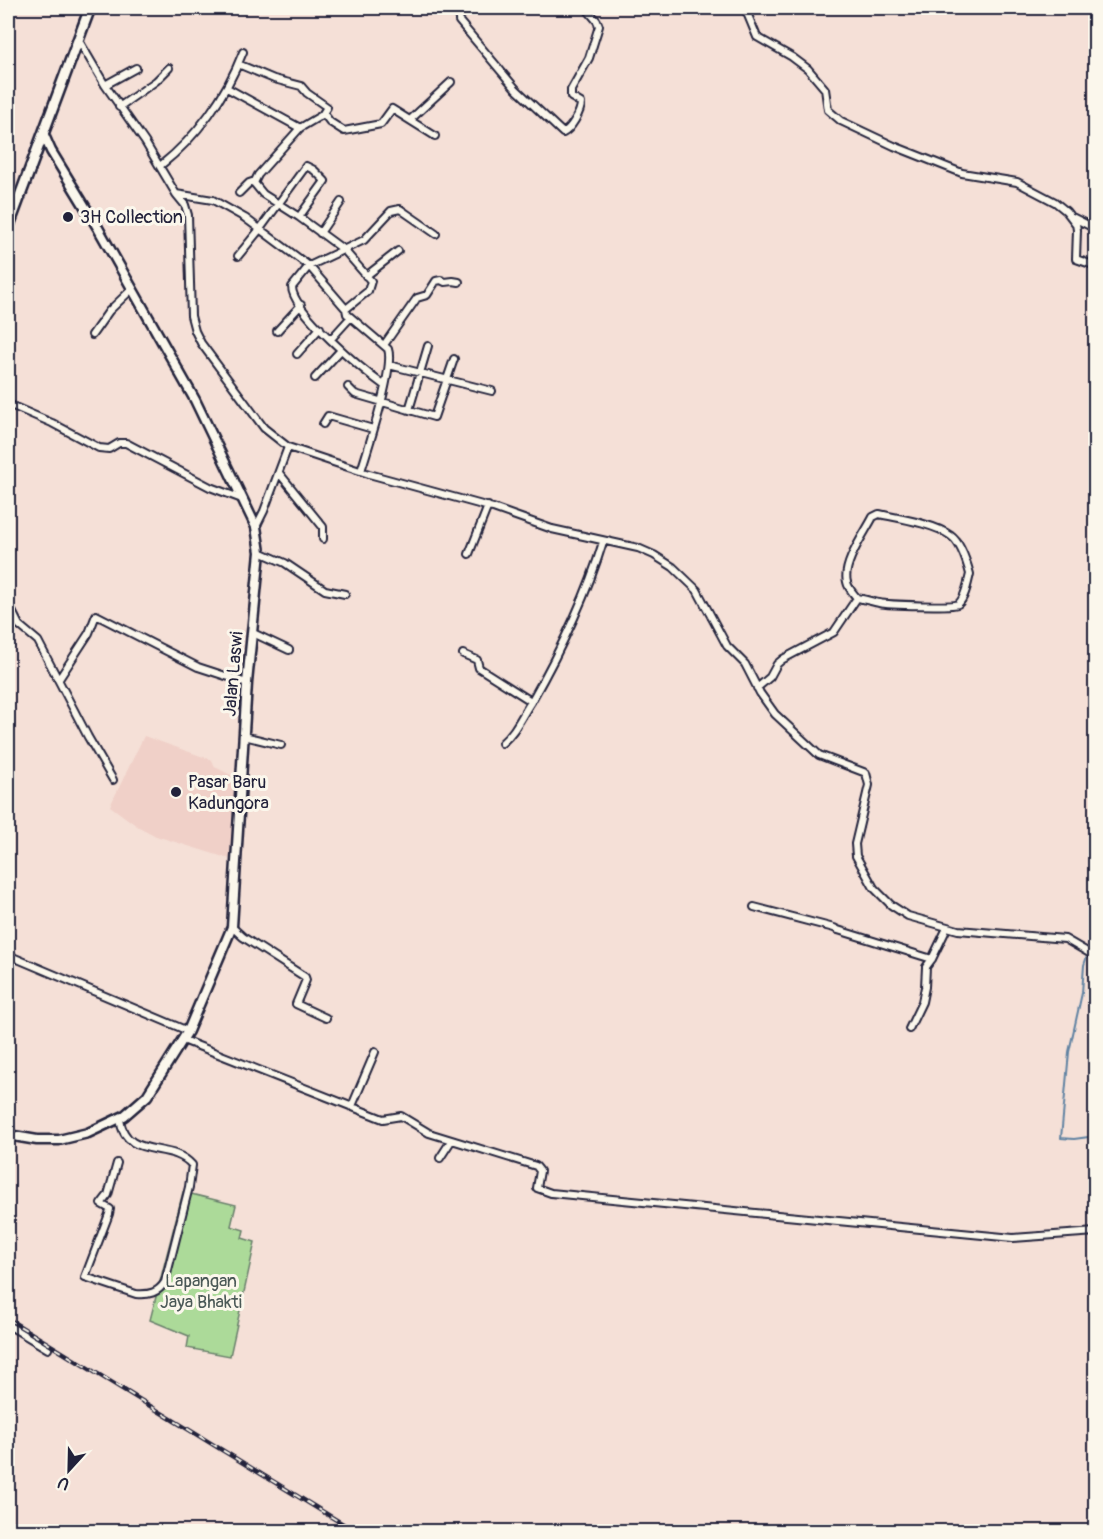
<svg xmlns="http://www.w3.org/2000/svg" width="1103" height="1539" viewBox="0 0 1103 1539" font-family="Pangolin,sans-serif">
<rect width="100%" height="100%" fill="#f5e0d7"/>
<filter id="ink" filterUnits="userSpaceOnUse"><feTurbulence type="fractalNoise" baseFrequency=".0167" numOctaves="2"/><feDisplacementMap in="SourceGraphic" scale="12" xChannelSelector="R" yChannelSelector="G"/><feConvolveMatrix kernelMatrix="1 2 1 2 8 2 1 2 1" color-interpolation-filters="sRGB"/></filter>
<g filter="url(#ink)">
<path fill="#f0d0c8" d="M144,736L212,760L215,767L235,777L230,859L156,836L137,826L110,806Z"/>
<path fill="#acda99" stroke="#677e6a" stroke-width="1.5" d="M183,1192L236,1205L231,1226L244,1230L242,1238L255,1242L230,1356L187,1348L189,1336L150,1320Z"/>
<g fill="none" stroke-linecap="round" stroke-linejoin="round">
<path stroke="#6082a2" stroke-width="2" d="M1092,942L1084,965L1082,993L1069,1052L1061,1138L1074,1139L1096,1136
M1096,1201C1092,1213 1088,1225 1096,1236"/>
<g stroke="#22223b" stroke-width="10">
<path id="street" d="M460,8L466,10L460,16L459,21L516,89L563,133C571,129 581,112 581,103L571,97V90L589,58L599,26L597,21L586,8
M745,8L757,37L792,57L808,69L825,89L828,110L841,121L894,146L962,173L1017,182L1055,202L1066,211L1076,224L1077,230L1076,259L1096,266
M78,39L105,85L145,142L176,194L185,205L188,215L191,316L195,331L201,343L264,428L288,447L369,474L493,508L552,529L638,548L654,555L673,567L697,590L727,646L745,664L760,693L775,714L819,755L866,773L869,785L855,844L856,856L874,888L891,905L908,916L958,930L1065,939L1096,957
M238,64L274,79L301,86L307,93L327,107L322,115L300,128L258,175L254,183L263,194L299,217L344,250L371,281L368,291L346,309
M105,85L136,68
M227,88L300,128
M119,107L156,81L169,68
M324,114L330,122L344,131L381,124L392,109L435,136
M410,120L451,82
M160,166C197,137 226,96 243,52
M239,193L249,183L255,181
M176,194L213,200L245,218L309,266L346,309L347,314L388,349C395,368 368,448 361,471
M1072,217L1096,229
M320,233L341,202
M238,256L260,229L306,166L314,170L325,181L299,217
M366,276L398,251
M277,331L301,305
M92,335L109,311L132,289
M331,339L350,318
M384,345L417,298L427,295L436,281L441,280L445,282L453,281L459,282
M297,354L320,328
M389,365L492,391
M315,378L341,350
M385,386C364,371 292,311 292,287L309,266L364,240L391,211L400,209L436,234
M348,387L355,394L434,417L454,359
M8,404L52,423L99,448L109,449L119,443H126L210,487L242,499
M409,410L428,346
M323,424L328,416L373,429
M279,473L323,527V539
M256,527L264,511L288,447
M260,552L285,563L325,590L345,594
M469,554L488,506
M8,603L19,625L38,641L88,737L113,780
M253,633L289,650
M463,654L477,660L479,668L531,701
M59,679L89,633L96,615L198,667L247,683
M757,688L770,677L777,664L783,659L834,632L857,598C865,599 872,602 879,603C888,605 954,607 958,604C965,599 968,582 970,574C967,563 961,543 951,536C936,524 898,518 879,514L873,517C865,533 842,564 847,582C848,588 853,593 857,598
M244,736L281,745
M502,743C516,731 521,717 531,702C560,651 586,598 603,542
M754,907L834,928L838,930L932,959
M232,927L243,937L305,977L306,980L296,1004L326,1018
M8,955L188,1031
M909,1029L922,1002L925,987L926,967L932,959L947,928
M183,1040L383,1119L401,1116L429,1133L536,1166L540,1171L537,1188L551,1193L1013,1238L1096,1232
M352,1106L375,1052
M440,1158L451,1141
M117,1163L108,1195L101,1204L110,1209L109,1214L85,1277L136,1294C149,1295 158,1293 165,1282L189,1187L192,1165C171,1140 125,1161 120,1119
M1096,1269V1276
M8,1325L48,1349"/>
</g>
<g stroke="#22223b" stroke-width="13">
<path id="secondary" d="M8,1135L37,1140H59L88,1133L124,1116L147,1096L188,1031L232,927L247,683L260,552L256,527L195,400L98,228L51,151L44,135"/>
</g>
<g stroke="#22223b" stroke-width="14">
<path id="primary" d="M8,228L90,8"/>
</g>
<use href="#street" stroke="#fbf7ec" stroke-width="6"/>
<use href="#secondary" stroke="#fbf7ec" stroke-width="8"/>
<use href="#primary" stroke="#fbf7ec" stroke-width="9"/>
<g stroke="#22223b" stroke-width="4.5">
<path id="rail" d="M8,1319L356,1532"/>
</g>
<use href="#rail" stroke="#fbf7ec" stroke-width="2" stroke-dasharray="7" stroke-linecap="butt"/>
</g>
</g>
<g fill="#22223b" stroke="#fbf7ec" stroke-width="2">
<circle cx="68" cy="217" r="6"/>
<circle cx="176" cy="792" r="6"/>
</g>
<g text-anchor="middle" stroke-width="6" stroke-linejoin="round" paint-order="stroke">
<g font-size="18" fill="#22223b" stroke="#fbf7ec" text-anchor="start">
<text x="80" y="223">3H Collection</text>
<text x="188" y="788">Pasar Baru<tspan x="188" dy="21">Kadungora</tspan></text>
</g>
<g font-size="18" fill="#22223b" stroke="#fbf7ec">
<text transform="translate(233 674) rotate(-85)" y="6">Jalan Laswi</text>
</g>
<g font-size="18" fill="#4b5957" stroke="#fbf7ec">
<text x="201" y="1287">Lapangan<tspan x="201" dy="21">Jaya Bhakti</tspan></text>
</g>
</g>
<rect width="1103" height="1539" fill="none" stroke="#fbf7ec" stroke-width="30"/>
<rect x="15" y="15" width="1073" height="1509" fill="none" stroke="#22223b" stroke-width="2" filter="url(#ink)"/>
<g transform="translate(69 1470) rotate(202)" stroke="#fbf7ec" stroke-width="4.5" paint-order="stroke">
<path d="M0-4.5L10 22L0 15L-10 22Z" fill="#22223b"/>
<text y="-9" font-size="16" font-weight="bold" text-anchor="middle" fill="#22223b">U</text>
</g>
</svg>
